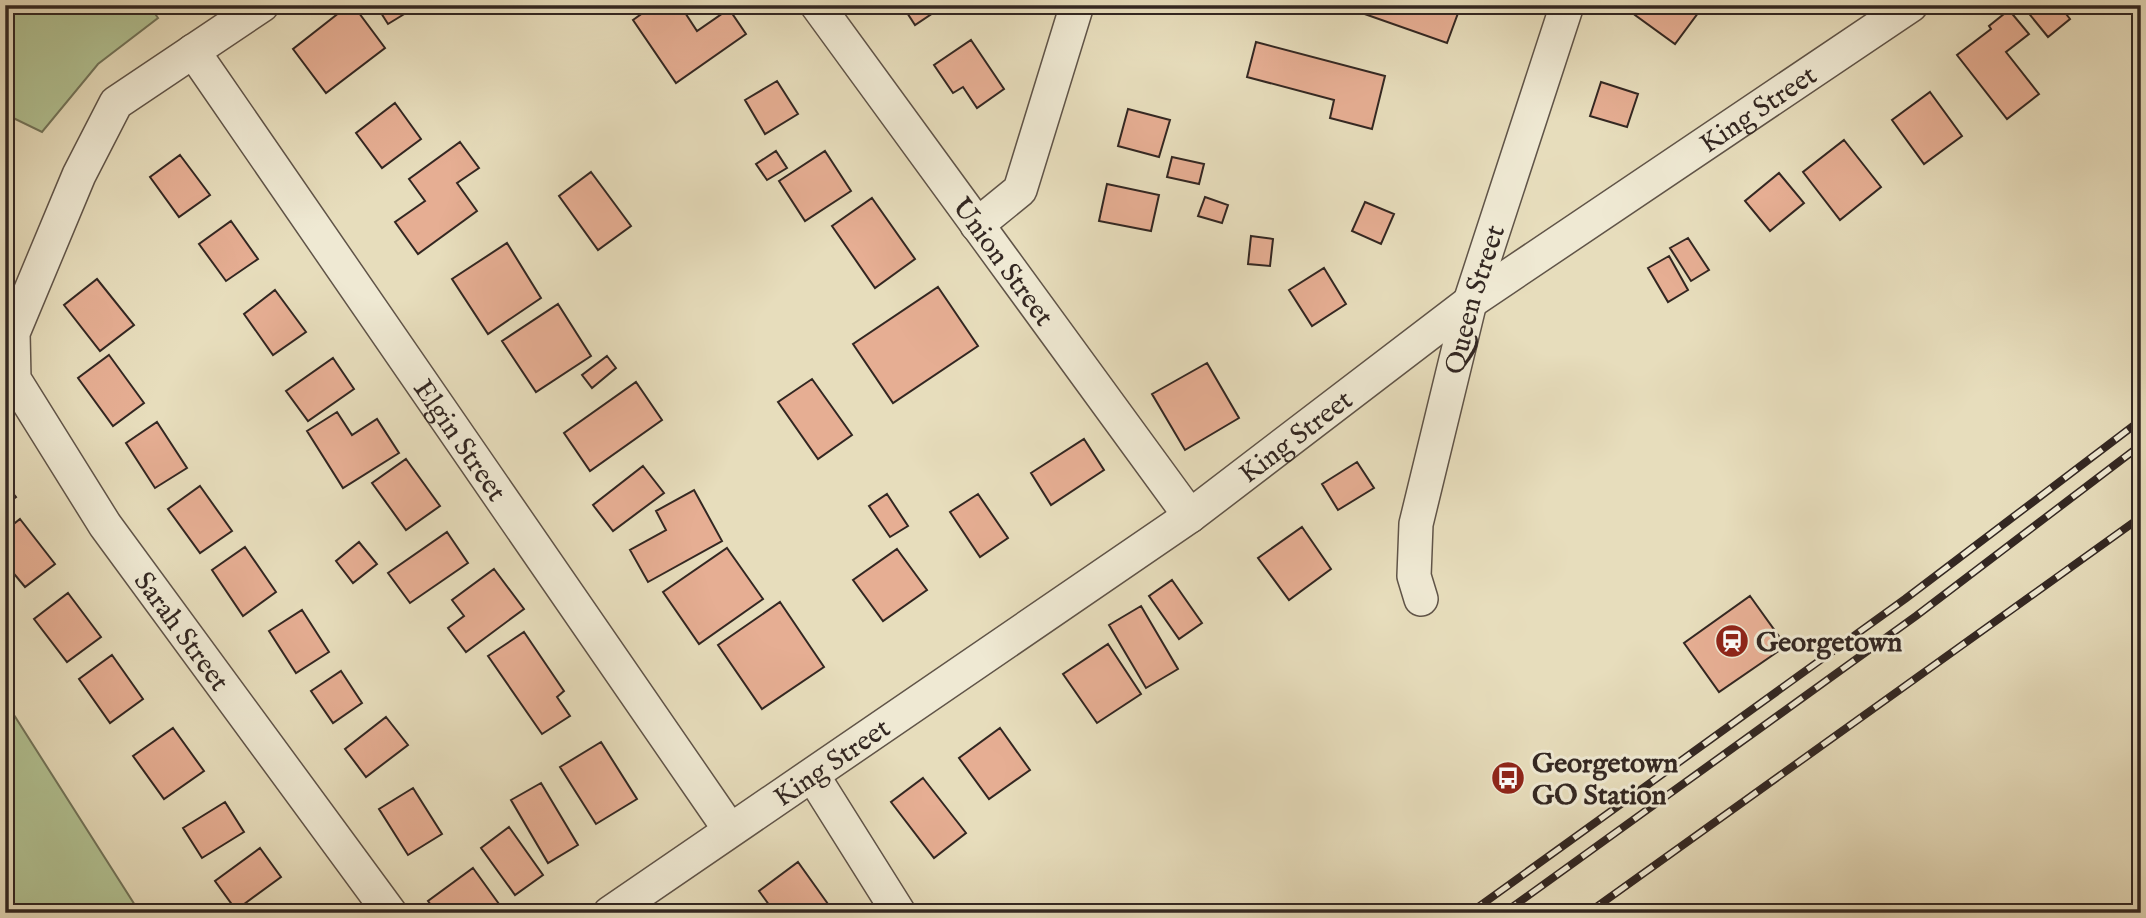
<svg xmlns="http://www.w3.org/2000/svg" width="2146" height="918" viewBox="0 0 2146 918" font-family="'IM FELL English',serif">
<rect width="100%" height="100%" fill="#e7ddbc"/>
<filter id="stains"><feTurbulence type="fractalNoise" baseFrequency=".00286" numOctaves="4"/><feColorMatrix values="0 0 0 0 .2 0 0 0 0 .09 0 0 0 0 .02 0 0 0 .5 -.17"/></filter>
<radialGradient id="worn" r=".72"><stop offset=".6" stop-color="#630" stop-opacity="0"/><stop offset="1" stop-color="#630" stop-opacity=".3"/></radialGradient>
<path fill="#b2c293" stroke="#72745a" stroke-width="2" d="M5,5H149L158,18L98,64L42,132L5,114Z
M5,703L7,704L140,913H5Z"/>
<path fill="#e6ae93" stroke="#332722" stroke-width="2" d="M349,5H353L385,48L326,93L293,49Z
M376,5H419L388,24Z
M654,5H680L697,31L729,9L746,34L676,83L633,20Z
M902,5H945L915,25Z
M1339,5H1461L1447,43Z
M1643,5H1704L1675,44L1635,15Z
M2022,5H2059L2070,19L2048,37Z
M2009,10L2029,34L2006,52L2039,94L2007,119L1957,55L1991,29L1989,26Z
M971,40L1004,89L977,108L963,87L953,93L934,65Z
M1256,42L1385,76L1372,129L1330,118L1334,100L1247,77Z
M777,81L798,114L765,134L745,100Z
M1601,82L1638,94L1627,127L1590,116Z
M1930,92L1962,136L1924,164L1892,120Z
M395,103L421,139L382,168L356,133Z
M1128,109L1170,120L1159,157L1118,146Z
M1844,140L1881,187L1840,220L1803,172Z
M460,142L479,168L457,183L477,211L418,254L395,222L425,201L409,179Z
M776,151L787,168L767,180L756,164Z
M825,151L851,191L805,221L779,181Z
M180,155L210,195L179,217L150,177Z
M1172,157L1204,164L1199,184L1167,177Z
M591,172L631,226L598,250L559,196Z
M1779,173L1804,203L1770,231L1745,201Z
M1107,184L1159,195L1151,231L1099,221Z
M1205,197L1228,205L1222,223L1198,216Z
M872,198L915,259L875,288L832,226Z
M1365,202L1394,214L1381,244L1352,231Z
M231,221L258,259L226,281L199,244Z
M1251,236L1273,239L1270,266L1248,264Z
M1688,238L1709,270L1691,281L1670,248Z
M507,243L541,298L488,334L452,279Z
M1669,256L1688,290L1668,302L1648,268Z
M1324,268L1346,304L1312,326L1289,290Z
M97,279L134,325L100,351L64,305Z
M938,287L978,346L893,403L853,344Z
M275,290L306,332L273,355L244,314Z
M558,304L591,356L536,392L502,341Z
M109,355L144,403L113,426L78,378Z
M607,356L616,368L592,388L582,375Z
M333,358L354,389L308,421L286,391Z
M1207,363L1239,418L1185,450L1152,394Z
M812,379L852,435L818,459L778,402Z
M636,382L662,420L590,471L564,433Z
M337,412L352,435L377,419L399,453L343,488L307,431Z
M157,422L187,468L155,488L126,443Z
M1084,439L1104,470L1051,505L1031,473Z
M406,459L440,506L406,530L372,483Z
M1357,462L1374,488L1338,510L1322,484Z
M643,466L664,493L613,531L593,505Z
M5,483L16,497L5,505Z
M200,486L232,531L200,553L168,509Z
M694,490L722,541L648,582L630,550L666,530L656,511Z
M887,494L908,526L890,537L869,506Z
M978,494L1008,538L980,557L950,512Z
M20,519L55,564L25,587L5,563V531Z
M1302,527L1331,569L1289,600L1258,558Z
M447,532L468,563L410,603L388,573Z
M359,542L377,564L353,583L336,561Z
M245,547L276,592L243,616L212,570Z
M727,548L763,599L699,644L663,592Z
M897,549L927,590L883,621L853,580Z
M494,569L524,609L466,652L448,628L464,616L452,600Z
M1172,580L1202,623L1179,639L1149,596Z
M68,593L101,637L67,662L34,619Z
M1750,596L1786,646L1719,692L1684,643Z
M780,602L824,667L762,709L718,645Z
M1141,606L1178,669L1146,688L1109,625Z
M302,610L329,652L296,673L269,631Z
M524,632L564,691L557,697L570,716L542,734L488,656Z
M1108,644L1141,694L1097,723L1063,674Z
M112,655L143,699L110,723L79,679Z
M341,671L362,703L333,723L311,691Z
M386,717L408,745L366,777L345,749Z
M173,728L204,771L164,799L133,756Z
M1000,728L1030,770L989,799L959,758Z
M601,742L637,799L596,824L560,767Z
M923,778L966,833L934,858L891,802Z
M541,783L578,845L548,863L511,800Z
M413,788L442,834L408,855L379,809Z
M225,802L244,832L202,858L183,828Z
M509,827L543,875L515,895L481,848Z
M260,848L281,877L236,910L215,881Z
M798,862L828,904L816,913H775L759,891Z
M473,868L499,904L487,913H437L428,901Z"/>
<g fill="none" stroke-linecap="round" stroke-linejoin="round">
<g stroke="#605448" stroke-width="36">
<g id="minor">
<path id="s1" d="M262,5L116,103L79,175L13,333L14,379L105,525L390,913"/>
<path id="s2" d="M817,5L1190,516"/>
<path id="s3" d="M193,51L730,830"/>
<path d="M977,225L1020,190L1077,5"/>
<path id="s4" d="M1421,599L1414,576L1416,524L1470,302L1567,5"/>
<path d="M813,776L899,913"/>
<path id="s5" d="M610,913L1190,516L1470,302L1911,5"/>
</g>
</g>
<use href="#minor" stroke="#efe9d3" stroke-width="33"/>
<g stroke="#332722" stroke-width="8">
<path id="rail" d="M1470,913L1905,599L2141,420
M1504,913L1916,616L2141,445
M1588,913L2141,517"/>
</g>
<use href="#rail" stroke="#efe9d3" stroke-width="5" stroke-dasharray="16" stroke-linecap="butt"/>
</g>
<defs>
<g id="station-disc" transform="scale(1.75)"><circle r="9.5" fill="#8f2418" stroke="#efe9d3"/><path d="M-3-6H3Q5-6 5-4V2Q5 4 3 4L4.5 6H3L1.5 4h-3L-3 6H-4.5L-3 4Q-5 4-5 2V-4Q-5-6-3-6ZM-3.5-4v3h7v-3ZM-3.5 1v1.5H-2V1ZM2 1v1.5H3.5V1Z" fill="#fff"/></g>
<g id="bus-disc" transform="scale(1.75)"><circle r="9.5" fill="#8f2418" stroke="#efe9d3"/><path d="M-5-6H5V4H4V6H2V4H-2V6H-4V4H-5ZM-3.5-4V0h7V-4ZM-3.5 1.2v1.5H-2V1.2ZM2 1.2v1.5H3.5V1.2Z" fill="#fff"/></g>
</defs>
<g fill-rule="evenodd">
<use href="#station-disc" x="1732" y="641"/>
<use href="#bus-disc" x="1508" y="778"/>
</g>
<g text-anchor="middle" stroke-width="6" stroke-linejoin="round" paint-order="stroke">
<g font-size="28" fill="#332722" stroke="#efe9d3">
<text dy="10" stroke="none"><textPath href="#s5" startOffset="1402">King Street</textPath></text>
<text dy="10" stroke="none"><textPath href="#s2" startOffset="317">Union Street</textPath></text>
<text dy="10" stroke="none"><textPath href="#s4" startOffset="308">Queen Street</textPath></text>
<text dy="10" stroke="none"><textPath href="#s5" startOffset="835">King Street</textPath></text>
<text dy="10" stroke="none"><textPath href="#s3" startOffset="472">Elgin Street</textPath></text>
<text dy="10" stroke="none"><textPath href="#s1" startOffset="777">Sarah Street</textPath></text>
<text dy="10" stroke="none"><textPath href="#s5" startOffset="268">King Street</textPath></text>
</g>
<g font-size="28" font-weight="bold" fill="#332722" stroke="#efe9d3" text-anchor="start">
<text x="1756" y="651">Georgetown</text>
<text x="1532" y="772">Georgetown<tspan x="1532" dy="32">GO Station</tspan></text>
</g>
</g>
<rect width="2146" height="918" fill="none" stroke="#e7ddbc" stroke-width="28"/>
<rect x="7" y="7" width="2132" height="904" fill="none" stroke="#332722" stroke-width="3.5"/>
<rect x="14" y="14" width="2118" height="890" fill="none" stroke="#332722" stroke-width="2"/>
<rect width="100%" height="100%" filter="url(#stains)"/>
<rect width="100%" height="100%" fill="url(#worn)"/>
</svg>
